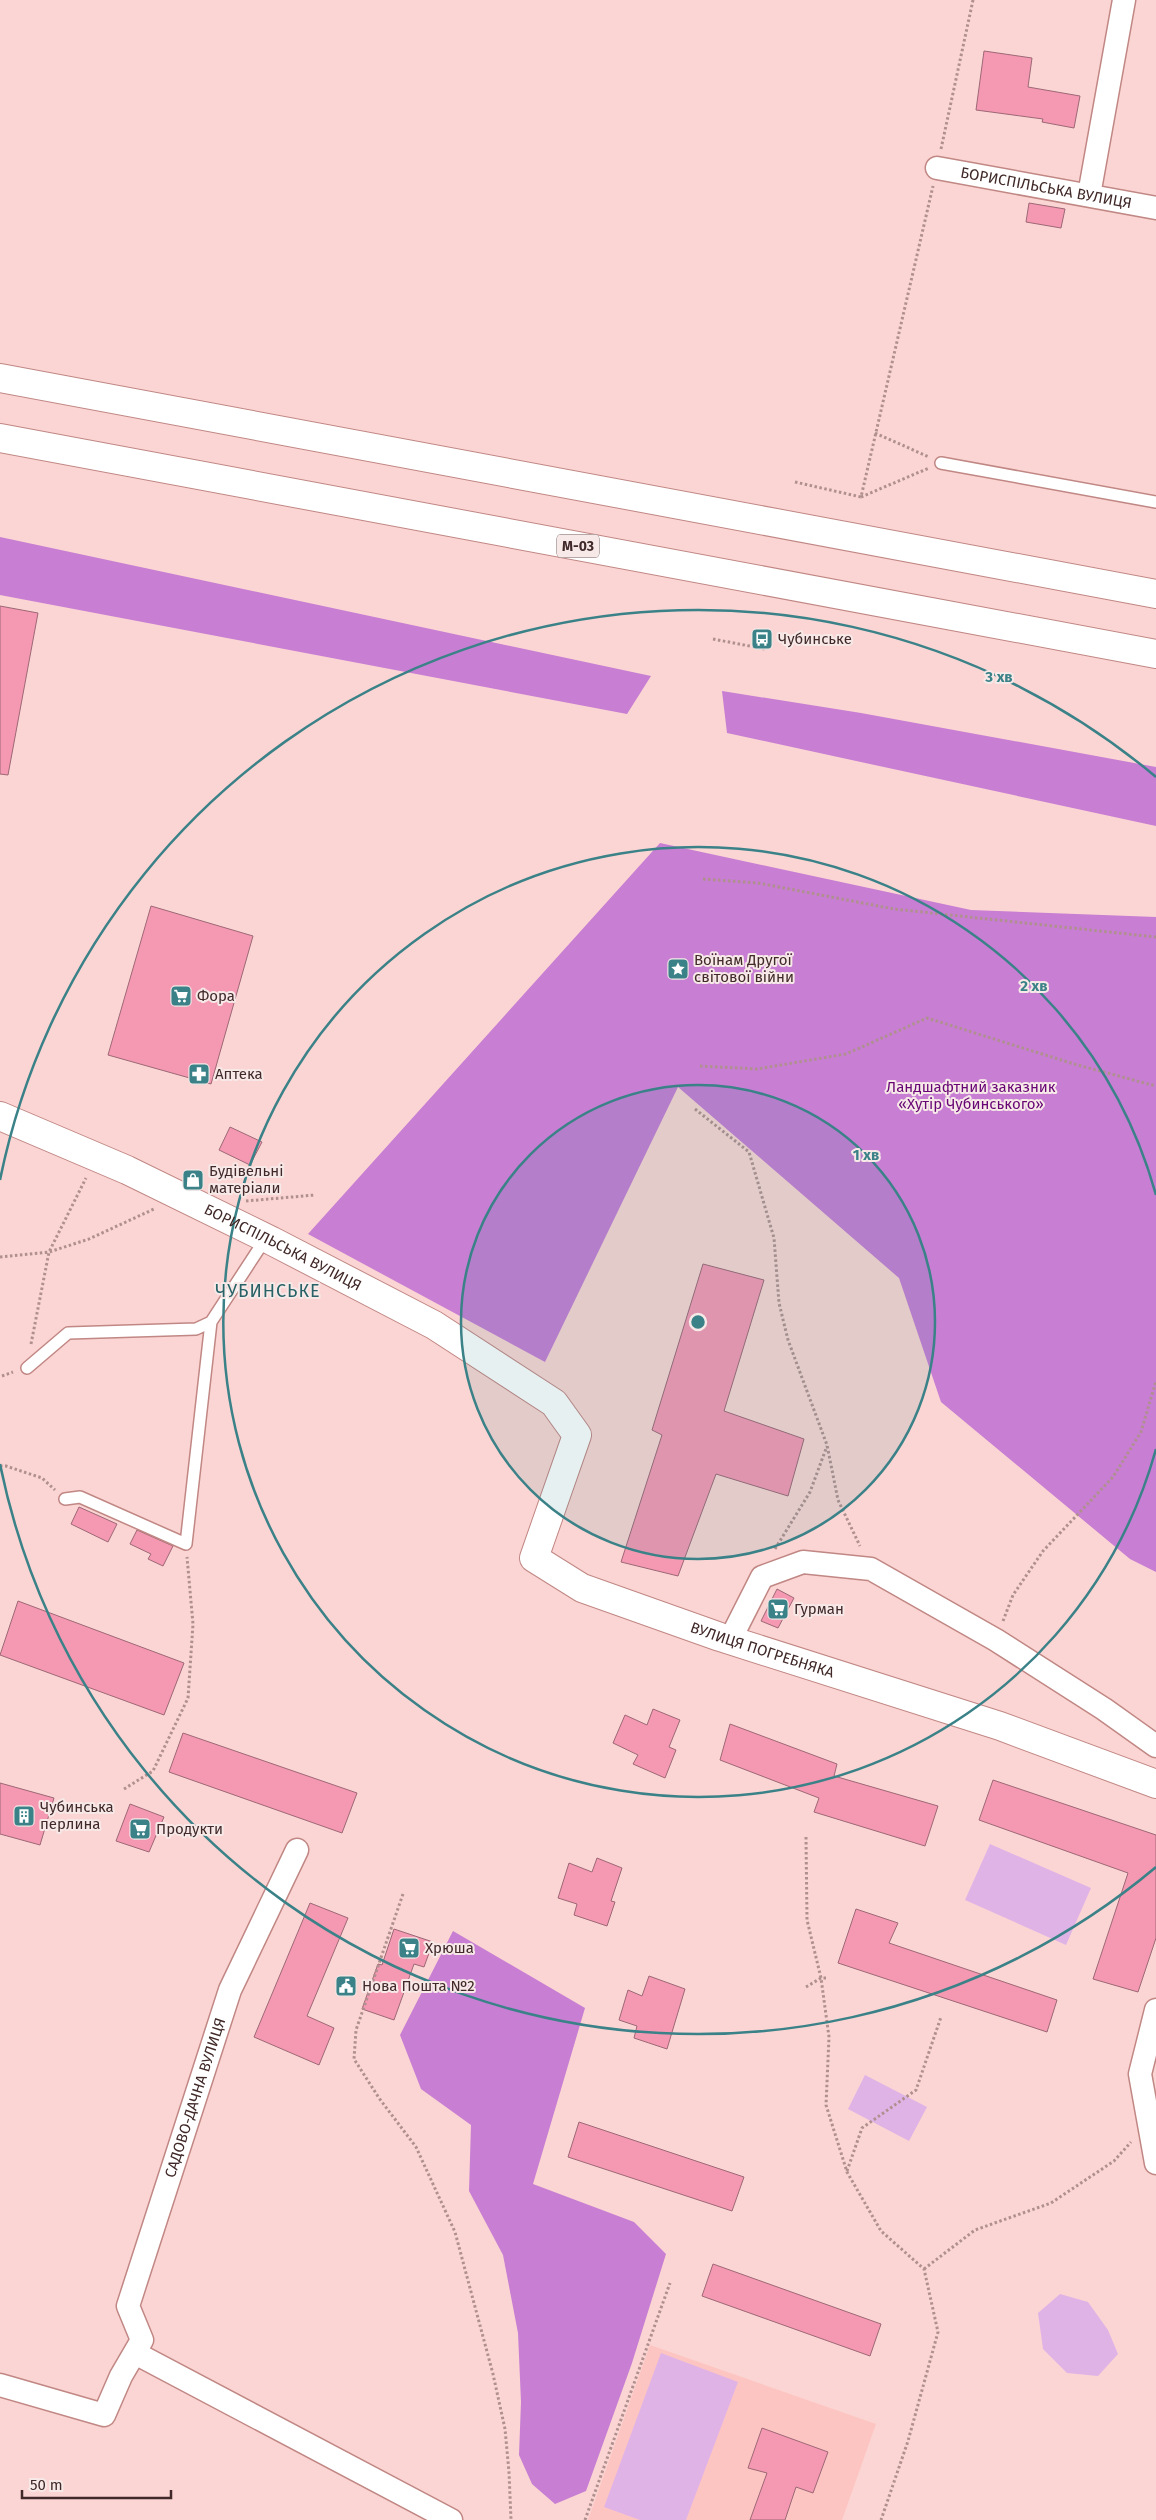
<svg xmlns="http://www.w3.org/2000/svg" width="1156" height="2520" viewBox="0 0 1156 2520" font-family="'Fira Sans',sans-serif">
<rect width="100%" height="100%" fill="#fbd5d3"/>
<path fill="#fdc5c2" d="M650,2345L876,2424L842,2520H588Z"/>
<path fill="#e0b3e7" d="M990,1844L1091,1888L1066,1945L965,1900Z
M865,2075L927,2107L909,2141L848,2109Z
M1060,2294L1088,2302L1108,2330L1118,2354L1098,2376L1067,2373L1043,2349L1038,2313Z
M661,2353L738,2382L686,2520H640L604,2507Z"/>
<path fill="#c77ed3" d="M0,537L651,676L627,714L0,595Z
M722,691L861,713L1156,767V826L727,733Z
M660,843L971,910L1156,917V1572L1130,1559L941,1402L899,1278L678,1087L545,1362L308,1234Z
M453,1931L585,2008L533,2184L634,2222L666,2254L632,2363L586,2491L555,2504L532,2484L519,2455L521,2402L518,2333L503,2255L469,2191L471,2125L421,2089L400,2035Z"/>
<path fill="#f598b2" stroke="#9d6876" d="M984,51L1032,58L1028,87L1080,96L1074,128L1042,122L1043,119L976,110Z
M1029,203L1065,209L1061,228L1026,222Z
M0,606L38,613L8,775L0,774Z
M151,906L253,936L211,1084L108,1055Z
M230,1127L262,1142L250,1165L219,1150Z
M703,1264L764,1280L724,1411L804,1439L788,1496L716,1474L678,1576L621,1562L662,1435L652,1430Z
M79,1507L117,1524L108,1542L71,1524Z
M137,1530L173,1546L163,1566L148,1559L151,1554L130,1544Z
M777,1589L794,1598L778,1628L761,1621Z
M18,1601L184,1663L164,1715L0,1655Z
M653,1709L680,1720L669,1747L676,1750L665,1778L633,1764L638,1755L613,1743L625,1715L647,1725Z
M730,1724L837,1764L834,1776L938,1806L925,1846L814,1812L819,1798L720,1760Z
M183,1733L357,1793L342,1833L169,1772Z
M993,1780L1156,1835V1938L1138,1992L1093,1979L1128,1873L979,1820Z
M0,1783L54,1798L40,1845L0,1834Z
M130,1804L164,1817L149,1852L116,1841Z
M597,1858L622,1868L611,1901L615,1902L607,1926L574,1915L577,1904L558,1898L569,1863L592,1872Z
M310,1903L348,1918L307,2016L334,2028L319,2065L254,2037Z
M856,1909L898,1923L889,1943L1057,2000L1047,2032L838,1963Z
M394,1929L433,1942L424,1967L414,1964L394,2020L362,2009L378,1964L382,1965Z
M649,1976L685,1989L667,2049L634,2038L637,2026L619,2020L628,1990L642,1996Z
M579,2122L744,2177L732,2211L568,2157Z
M713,2264L881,2324L870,2356L702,2296Z
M762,2428L828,2452L813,2493L796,2487L785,2520H750L767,2473L748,2468Z"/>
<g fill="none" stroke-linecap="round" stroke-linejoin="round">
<g stroke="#c08784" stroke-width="14">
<path id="service" d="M941,463L1156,502
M27,1368L68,1333L196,1329L211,1322
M65,1499L80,1497L186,1544L211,1322L266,1238"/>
</g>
<g stroke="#c08784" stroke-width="25">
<g id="minor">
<path id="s1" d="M937,168L1156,208"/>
<path d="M1089,195L1124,0"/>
<path d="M730,1640L762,1577L803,1562L871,1569L996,1640L1104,1709L1156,1746"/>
<path d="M1156,2010L1140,2074L1156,2163"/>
<path d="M135,2353L451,2520"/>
<path id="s2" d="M0,2385L104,2415L121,2376L142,2340L128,2306L230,1990L297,1850"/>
</g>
</g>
<g stroke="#c08784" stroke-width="30">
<g id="tertiary">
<path id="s3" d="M0,1116L127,1170L272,1241L434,1325L554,1403L577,1435L534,1558L582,1588L720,1637L1000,1726L1156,1784"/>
</g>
</g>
<g stroke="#c08784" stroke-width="30">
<path id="motorway" d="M0,378L1156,594
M0,438L1156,654"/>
</g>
<path stroke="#b0908e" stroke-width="3" stroke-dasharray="2.5 2.5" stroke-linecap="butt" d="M941,149L973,0
M875,433L929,457
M795,482L861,497L933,186
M861,497L929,468
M713,639L765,649
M703,879L758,883L894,909L1156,937
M700,1066L757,1069L846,1054L927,1018L1074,1064L1156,1086
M695,1109L749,1152L774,1238L779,1303L788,1340L827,1445L838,1500L860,1546
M246,1201L315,1195
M0,1257L49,1252L89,1239L154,1209
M31,1344L49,1252L86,1178
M2,1376L13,1372
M0,1466H6L42,1478L55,1490
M775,1549L810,1492L827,1446
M1003,1621L1013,1595L1043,1551L1113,1477L1141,1432L1156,1381
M124,1789L153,1771L188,1698L193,1624L187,1557
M806,1837L807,1920L821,1978L829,2037L826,2105L847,2172L881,2231L924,2269L938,2332L908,2441L881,2520
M403,1894L356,2030L354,2059L379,2098L416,2147L455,2232L493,2374L505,2429L509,2472L511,2520
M806,1987L821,1978H827
M847,2171L862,2128L916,2090L941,2017
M924,2269L975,2230L1051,2203L1114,2161L1131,2142
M585,2520L670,2283"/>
<use href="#service" stroke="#fff" stroke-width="11"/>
<use href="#minor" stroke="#fff" stroke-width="22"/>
<use href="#tertiary" stroke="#fff" stroke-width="28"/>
<use href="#motorway" stroke="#fff" stroke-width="28"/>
</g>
<circle cx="698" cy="1322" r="237" fill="#3a8288" fill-opacity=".12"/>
<g fill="none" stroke="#3a8288" stroke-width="2.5">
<circle cx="698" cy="1322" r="237"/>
<path d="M1156 1449A475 475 0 1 1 1156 1195"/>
<path d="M1156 1867A712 712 0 0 1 0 1464M0 1180A712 712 0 0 1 1156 777"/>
</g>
<defs>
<g id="bus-square" transform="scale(1.125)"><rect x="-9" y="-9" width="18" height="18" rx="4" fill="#3a8288" stroke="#f6e9e8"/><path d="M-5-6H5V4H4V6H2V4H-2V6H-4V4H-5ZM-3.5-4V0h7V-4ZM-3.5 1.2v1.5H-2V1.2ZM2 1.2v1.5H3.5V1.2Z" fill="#fff"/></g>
<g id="sight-square" transform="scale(1.125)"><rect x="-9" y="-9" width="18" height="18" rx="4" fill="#3a8288" stroke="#f6e9e8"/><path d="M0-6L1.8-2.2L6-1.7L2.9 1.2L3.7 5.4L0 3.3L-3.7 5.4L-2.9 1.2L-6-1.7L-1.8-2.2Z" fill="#fff"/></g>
<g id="supermarket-square" transform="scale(1.125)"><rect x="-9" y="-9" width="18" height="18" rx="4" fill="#3a8288" stroke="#f6e9e8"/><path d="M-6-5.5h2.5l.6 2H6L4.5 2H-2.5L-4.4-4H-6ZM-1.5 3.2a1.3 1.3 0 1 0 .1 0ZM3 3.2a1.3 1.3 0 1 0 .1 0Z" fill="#fff"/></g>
<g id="pharmacy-square" transform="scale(1.125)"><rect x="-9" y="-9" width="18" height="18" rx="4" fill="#3a8288" stroke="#f6e9e8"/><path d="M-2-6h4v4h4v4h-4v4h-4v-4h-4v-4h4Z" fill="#fff"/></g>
<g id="shop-square" transform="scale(1.125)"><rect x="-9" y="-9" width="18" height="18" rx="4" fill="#3a8288" stroke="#f6e9e8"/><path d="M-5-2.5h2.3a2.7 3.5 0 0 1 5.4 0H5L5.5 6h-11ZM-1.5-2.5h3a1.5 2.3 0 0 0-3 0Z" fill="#fff"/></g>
<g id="building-square" transform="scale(1.125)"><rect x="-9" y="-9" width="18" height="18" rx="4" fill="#3a8288" stroke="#f6e9e8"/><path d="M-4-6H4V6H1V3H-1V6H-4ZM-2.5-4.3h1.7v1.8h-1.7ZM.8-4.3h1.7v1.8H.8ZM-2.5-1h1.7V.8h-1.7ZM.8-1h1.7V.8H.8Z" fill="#fff"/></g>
<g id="civic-square" transform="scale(1.125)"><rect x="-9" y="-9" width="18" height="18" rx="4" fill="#3a8288" stroke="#f6e9e8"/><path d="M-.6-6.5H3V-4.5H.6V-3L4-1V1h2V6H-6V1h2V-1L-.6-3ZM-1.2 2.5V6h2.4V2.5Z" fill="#fff"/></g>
</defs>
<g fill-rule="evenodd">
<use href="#bus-square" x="762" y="639"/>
<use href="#sight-square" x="678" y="969"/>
<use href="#supermarket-square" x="181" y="996"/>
<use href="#pharmacy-square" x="199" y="1074"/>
<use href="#shop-square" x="193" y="1180"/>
<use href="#supermarket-square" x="778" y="1609"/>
<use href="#building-square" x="24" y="1816"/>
<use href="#supermarket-square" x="140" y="1829"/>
<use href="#supermarket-square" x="409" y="1948"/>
<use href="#civic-square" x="346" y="1986"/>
</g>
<g text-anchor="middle" stroke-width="4" stroke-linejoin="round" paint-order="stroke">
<rect fill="#f6e9e8" stroke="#776362" stroke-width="1" x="557" y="534.5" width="42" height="23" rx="4"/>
<g font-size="14" font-weight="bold" fill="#402928">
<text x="578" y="551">М-03</text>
</g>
<g font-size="15" fill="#402928" stroke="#f6e9e8">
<text dy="5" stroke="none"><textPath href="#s1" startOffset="111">БОРИСПІЛЬСЬКА ВУЛИЦЯ</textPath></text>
<text dy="5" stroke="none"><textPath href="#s3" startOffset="312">БОРИСПІЛЬСЬКА ВУЛИЦЯ</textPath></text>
<text dy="5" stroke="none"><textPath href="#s3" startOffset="1042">ВУЛИЦЯ ПОГРЕБНЯКА</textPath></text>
<text dy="5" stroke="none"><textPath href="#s2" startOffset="448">САДОВО-ДАЧНА ВУЛИЦЯ</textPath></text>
</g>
<g font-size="15" fill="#402928" stroke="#f6e9e8" text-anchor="start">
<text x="778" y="644">Чубинське</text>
<text x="694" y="965">Воїнам Другої<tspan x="694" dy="17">світової війни</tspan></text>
<text x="197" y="1001">Фора</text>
<text x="215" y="1079">Аптека</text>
<text x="209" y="1176">Будівельні<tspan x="209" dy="17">матеріали</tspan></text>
<text x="794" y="1614">Гурман</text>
<text x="40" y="1812">Чубинська<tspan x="40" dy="17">перлина</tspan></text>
<text x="156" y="1834">Продукти</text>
<text x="425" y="1953">Хрюша</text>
<text x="362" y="1991">Нова Пошта №2</text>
</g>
<g font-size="15" fill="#680575" stroke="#f6e9e8">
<text x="971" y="1092">Ландшафтний заказник<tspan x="971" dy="17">«Хутір Чубинського»</tspan></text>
</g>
<g font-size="18" letter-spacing="1" fill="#286266" stroke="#f6e9e8">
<text x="268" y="1297">ЧУБИНСЬКЕ</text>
</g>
</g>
<circle cx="698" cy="1322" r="8" fill="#3a8288" stroke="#f6e9e8" stroke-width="2.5"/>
<g font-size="15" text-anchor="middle" font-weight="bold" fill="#3a8288" stroke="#f6e9e8" stroke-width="4" stroke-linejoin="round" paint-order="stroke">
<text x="999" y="682">3 хв</text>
<text x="1034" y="991">2 хв</text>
<text x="866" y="1160">1 хв</text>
</g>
<path d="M22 2490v8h149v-8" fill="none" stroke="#402928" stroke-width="2.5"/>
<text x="30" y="2490" font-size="15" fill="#402928" stroke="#f6e9e8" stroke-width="4" paint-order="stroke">50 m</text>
</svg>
